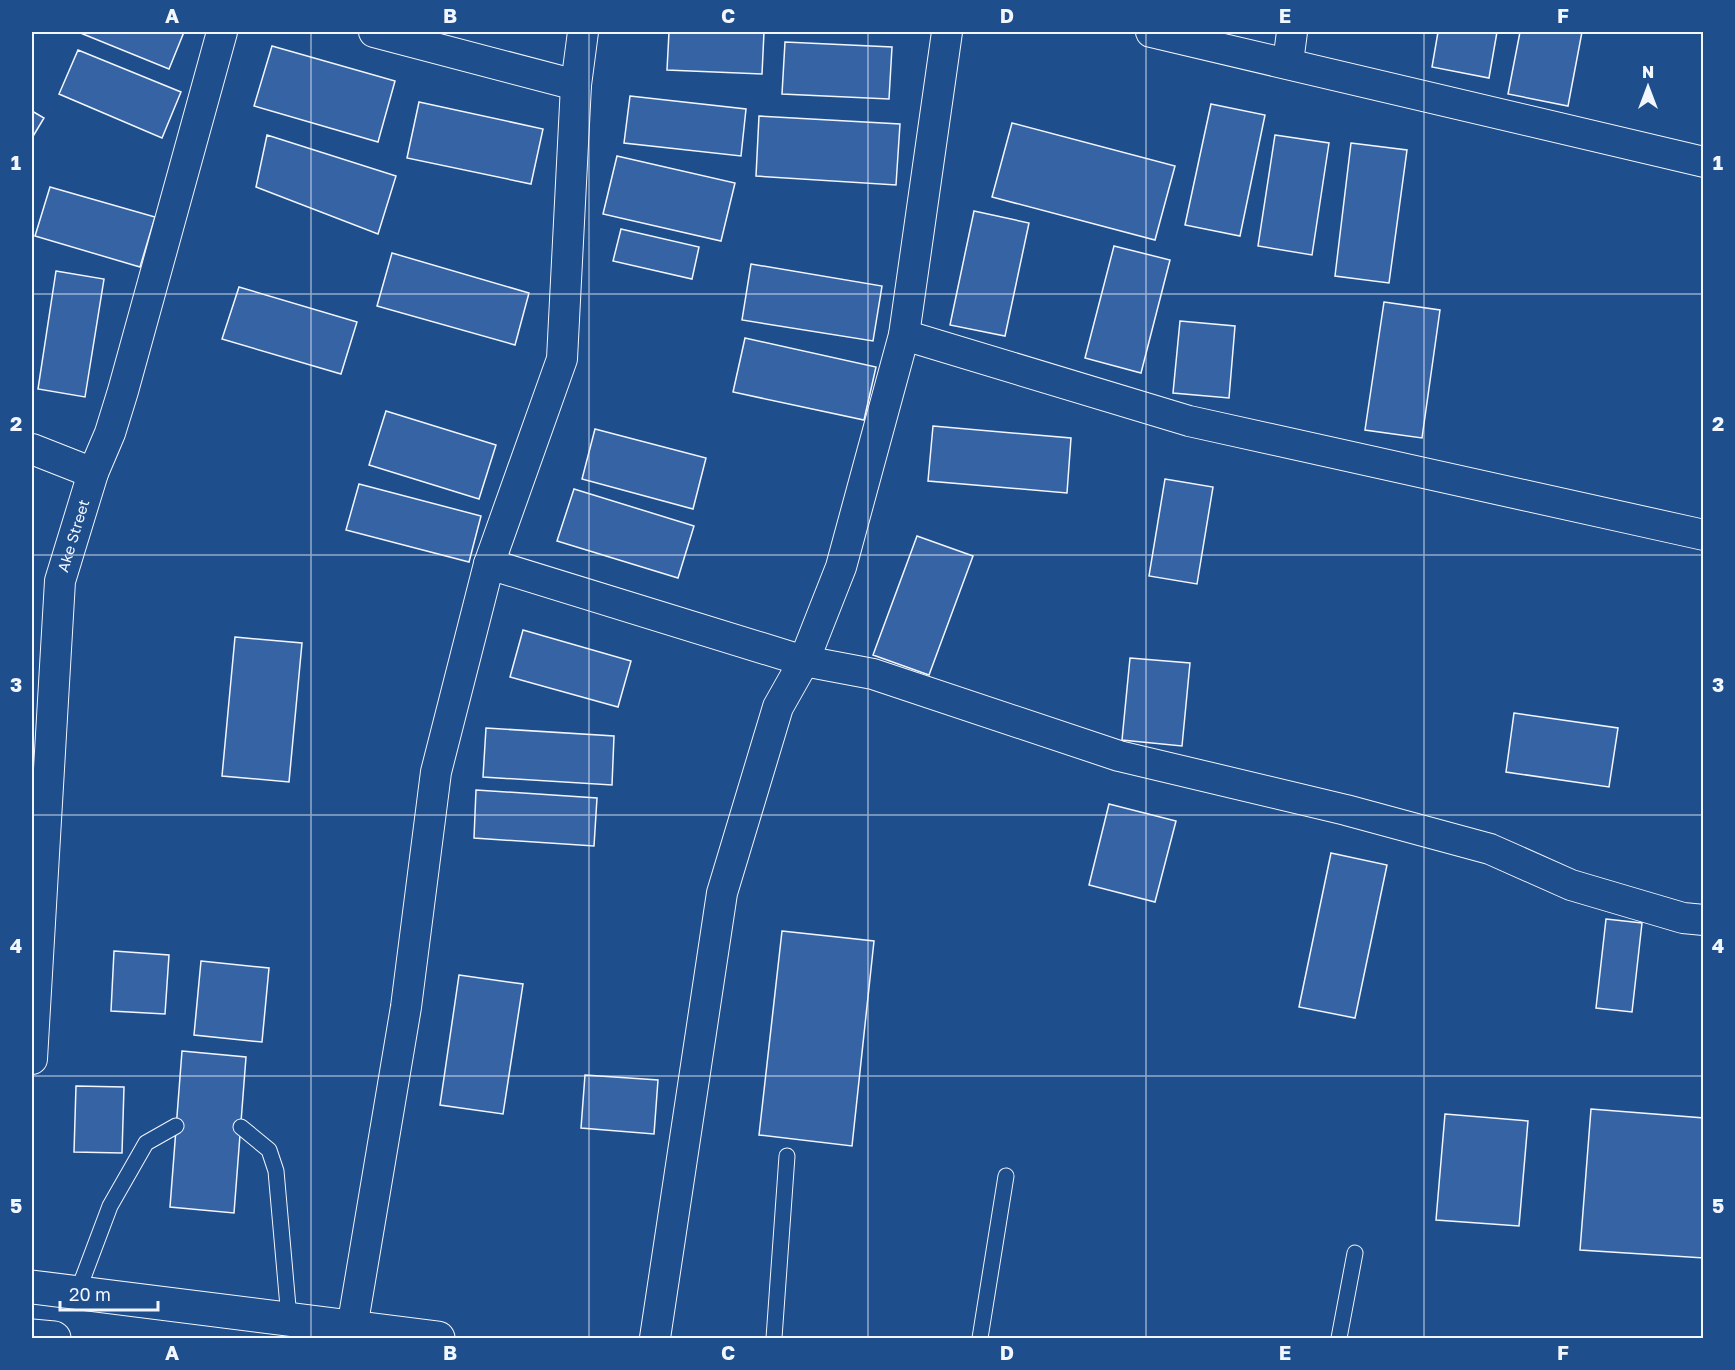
<svg xmlns="http://www.w3.org/2000/svg" width="1735" height="1370" viewBox="0 0 1735 1370" font-family="'Golos Text',sans-serif">
<rect width="100%" height="100%" fill="#1f4e8c"/>
<path fill="#3563a3" stroke="#f2f6ff" stroke-width="1.5" d="M78,32H184L169,69Z
M669,32H764L762,74L667,70Z
M1438,32H1497L1489,78L1432,67Z
M1520,32H1582L1568,106L1508,94Z
M785,42L892,47L889,99L782,94Z
M272,46L395,81L378,142L254,106Z
M78,50L181,92L162,138L59,94Z
M630,96L746,109L741,156L624,143Z
M419,102L543,129L531,184L407,158Z
M1211,104L1265,115L1240,236L1185,225Z
M32,111L44,118L32,138Z
M759,116L900,124L896,185L756,176Z
M1012,123L1175,166L1155,240L992,197Z
M267,135L396,176L378,234L256,187Z
M1275,135L1329,143L1312,255L1258,246Z
M1351,143L1407,150L1389,283L1335,276Z
M617,156L735,183L721,241L603,214Z
M50,187L155,217L140,267L35,236Z
M974,211L1029,223L1005,336L950,325Z
M621,229L699,247L692,279L613,261Z
M1114,246L1170,260L1141,373L1085,358Z
M392,253L529,293L515,345L377,306Z
M751,264L882,286L873,341L742,320Z
M56,271L104,279L85,397L38,389Z
M239,287L357,322L341,374L222,339Z
M1384,302L1440,310L1422,438L1365,430Z
M1180,321L1235,326L1229,398L1173,393Z
M745,338L876,367L864,420L733,392Z
M386,411L496,445L479,499L369,465Z
M933,426L1071,438L1067,493L928,481Z
M595,429L706,458L693,509L582,479Z
M1165,479L1213,487L1197,584L1149,576Z
M359,484L481,516L469,562L346,530Z
M574,489L694,526L678,578L557,541Z
M917,536L973,556L929,675L873,655Z
M523,630L631,661L618,707L510,677Z
M235,637L302,643L289,782L222,776Z
M1130,658L1190,663L1182,746L1122,740Z
M1514,713L1618,728L1609,787L1506,772Z
M486,728L614,736L612,785L483,777Z
M476,790L597,798L594,846L474,838Z
M1109,804L1176,821L1155,902L1089,885Z
M1331,853L1387,865L1355,1018L1299,1007Z
M1606,919L1642,923L1632,1012L1596,1008Z
M782,931L874,941L852,1146L759,1135Z
M114,951L169,955L165,1014L111,1011Z
M201,961L269,968L262,1042L194,1035Z
M459,975L523,984L503,1114L440,1105Z
M182,1051L246,1057L234,1213L170,1207Z
M585,1075L658,1080L654,1134L581,1128Z
M76,1086L124,1087L122,1153L74,1152Z
M1591,1109L1704,1118V1258L1580,1250Z
M1445,1114L1528,1121L1519,1226L1436,1220Z"/>
<g fill="none" stroke-linecap="round" stroke-linejoin="round">
<g stroke="#f2f6ff" stroke-width="17">
<path id="service" d="M241,1127L269,1150L276,1171L289,1318
M78,1291L110,1206L146,1143L176,1126
M774,1338L787,1156
M980,1338L1006,1176
M1339,1338L1355,1253"/>
</g>
<g stroke="#f2f6ff" stroke-width="32">
<g id="minor">
<path d="M374,32L576,85"/>
<path d="M1151,32L1704,162"/>
<path d="M1288,62L1292,32"/>
<path d="M904,335L1189,421L1704,535"/>
<path d="M32,449L93,473"/>
<path d="M489,564L804,661L873,674L1119,756L1346,810L1490,849L1571,885L1683,918L1704,920"/>
<path id="s1" d="M32,1059L60,581L93,473L110,433L123,391L222,32"/>
<path d="M352,1328L406,1007L436,772L489,564L562,359L576,85L583,32"/>
<path d="M655,1338L722,893L778,707L804,661L841,567L904,335L947,32"/>
</g>
</g>
<g stroke="#f2f6ff" stroke-width="35">
<path id="trunk" d="M32,1287L438,1338
M32,1336L54,1338"/>
</g>
<use href="#service" stroke="#1f4e8c" stroke-width="15"/>
<use href="#minor" stroke="#1f4e8c" stroke-width="30"/>
<use href="#trunk" stroke="#1f4e8c" stroke-width="33"/>
</g>
<path fill="none" stroke="#f2f6ff" stroke-width="1.5" stroke-opacity="0.55" d="M311,32V1338M589,32V1338M868,32V1338M1146,32V1338M1424,32V1338M32,294H1704M32,555H1704M32,815H1704M32,1076H1704"/>
<g text-anchor="middle" stroke-width="4.5" stroke-linejoin="round" paint-order="stroke">
<g font-size="15" fill="#f2f6ff" stroke="#1f4e8c">
<text dy="5" stroke="none"><textPath href="#s1" startOffset="526">Ake Street</textPath></text>
</g>
</g>
<rect width="1735" height="1370" fill="none" stroke="#1f4e8c" stroke-width="66"/>
<g transform="translate(1648 87)" stroke="#1f4e8c" stroke-width="4.5" paint-order="stroke">
<path d="M0-4.5L10 22L0 15L-10 22Z" fill="#f2f6ff"/>
<text y="-9" font-size="16" font-weight="bold" text-anchor="middle" fill="#f2f6ff">N</text>
</g>
<path d="M60 1301v9h98v-9" fill="none" stroke="#f2f6ff" stroke-width="3"/>
<text x="69" y="1301" font-size="18" fill="#f2f6ff" stroke="#1f4e8c" stroke-width="4.5" paint-order="stroke">20 m</text>
<rect x="33" y="33" width="1669" height="1304" fill="none" stroke="#f2f6ff" stroke-width="2"/>
<g font-size="20" text-anchor="middle" font-weight="bold" fill="#f2f6ff">
<text x="172" y="23">A</text>
<text x="450" y="23">B</text>
<text x="728" y="23">C</text>
<text x="1007" y="23">D</text>
<text x="1285" y="23">E</text>
<text x="1563" y="23">F</text>
<text x="16" y="170">1</text>
<text x="1718" y="170">1</text>
<text x="16" y="431">2</text>
<text x="1718" y="431">2</text>
<text x="16" y="692">3</text>
<text x="1718" y="692">3</text>
<text x="16" y="953">4</text>
<text x="1718" y="953">4</text>
<text x="16" y="1213">5</text>
<text x="1718" y="1213">5</text>
<text x="172" y="1360">A</text>
<text x="450" y="1360">B</text>
<text x="728" y="1360">C</text>
<text x="1007" y="1360">D</text>
<text x="1285" y="1360">E</text>
<text x="1563" y="1360">F</text>
</g>
</svg>
